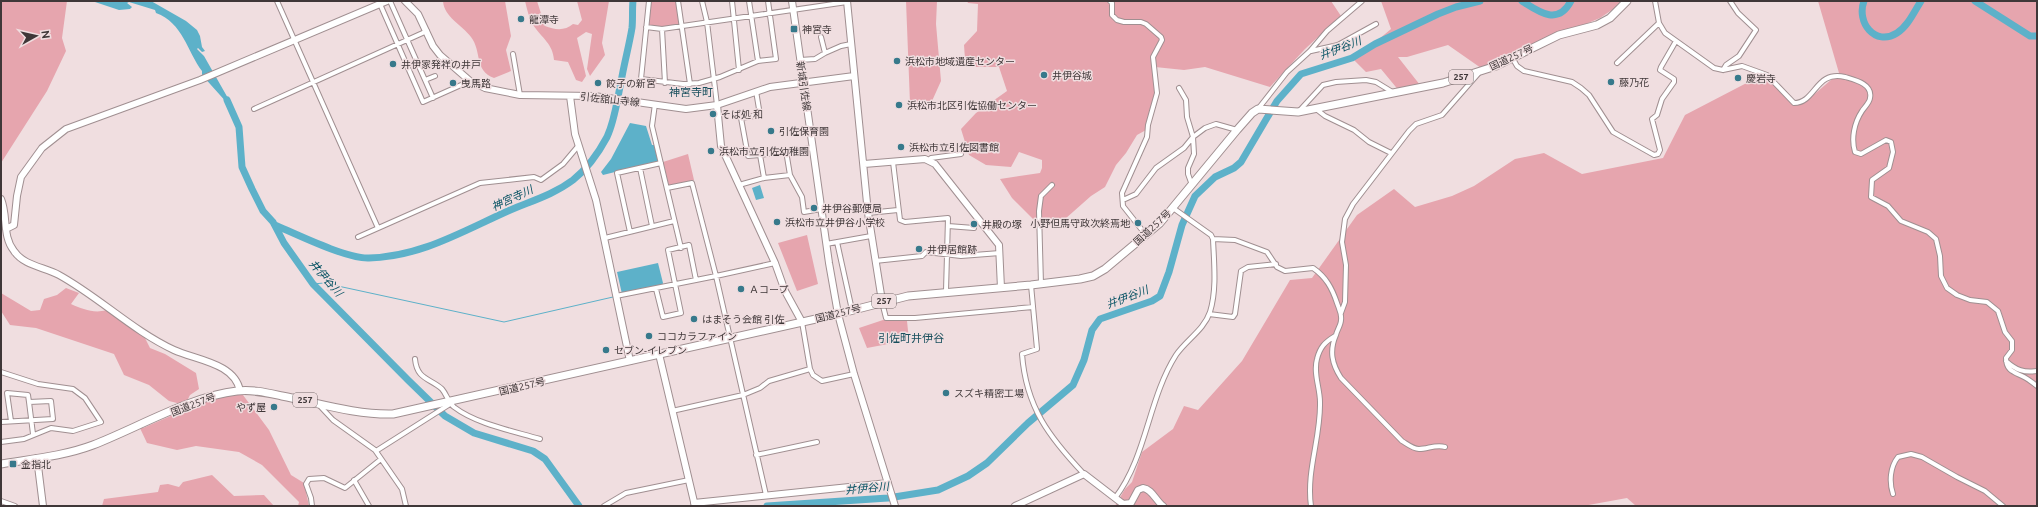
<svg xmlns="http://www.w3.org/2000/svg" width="2038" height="507" viewBox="0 0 2038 507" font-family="Ubuntu,'Noto Sans JP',sans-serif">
<rect width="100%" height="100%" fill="#f0dee0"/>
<path fill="#e6a5ae" d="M1,1H67L62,38L66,51L47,91L1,163Z
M443,1H505L511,36L506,50L511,71L494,78C474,71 482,51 471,37C462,25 444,17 443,1Z
M525,1H537L545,26C555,30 565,31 573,24L578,25L582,20L577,1H609L602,43L605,55L590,76L587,69L592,34L586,32L577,38L586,76L582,82L576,80L568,62L554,60C553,44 542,38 533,25C529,18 527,9 525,1Z
M651,1H676L679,24L662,27L649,25Z
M906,1H937L936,24L941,81L932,101L910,103Z
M967,1H1331L1341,16L1305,49L1270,87L1205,67L1184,70L1155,67V97L1146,130L1137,135L1126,153L1116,165L1105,187L1091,196L1065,219L1044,223L1033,219L1012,198L1000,179L1040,173L1042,168V160L1019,152L1011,167L986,165L969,155L961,129L976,113L1007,91L999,67H974L965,59L964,45L977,31L978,4L968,3Z
M1381,1H1625L1600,18L1481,68L1448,45L1407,57H1398L1420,85L1400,92L1381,69L1366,72L1354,60L1391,29Z
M1818,1H2037V506H1636L1627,498L1583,506H1115L1125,489L1132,482L1142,452L1173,429L1184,406L1198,410L1242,361L1290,280L1312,278L1357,215L1394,189L1415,207L1452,196L1474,186L1515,159L1544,153L1582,174L1663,158L1685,115L1762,75L1796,103L1810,98L1839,73Z
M688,154L694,180L669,186L663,162Z
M807,235L818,284L797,291L778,243Z
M66,288L79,293L71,304C82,309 95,314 106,310L141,330L150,348L165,354L196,373L199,389L190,395L185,405L169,401L149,385L124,375L114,354L36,328L10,325L1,311V293L31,311L40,310L44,299L57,295Z
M883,320L907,321L909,340L867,348L859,328Z
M240,391L269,430L291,475L304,483L309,506H298L299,502L262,465L239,452L196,446L177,450L147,443L139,426L143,428L212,398Z
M212,475L234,496L264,495L274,506H102L104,499L158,492L160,485L168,484L179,487L183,482Z"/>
<path fill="#5db1c9" d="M92,1H151L186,21L197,30L200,36L202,47L205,51L202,52L198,48L197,49L204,56L233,107L229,109L228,104L202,75V71C187,51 183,23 156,13L155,10L129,2L127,3L132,7L130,9L119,10Z
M630,123L646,126L652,145H655L659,161L603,175L601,172L611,159Z
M760,185L764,198L756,200L752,188Z
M658,263L663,283L662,286L622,294L617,272Z"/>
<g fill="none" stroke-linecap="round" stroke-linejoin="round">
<path stroke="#5db1c9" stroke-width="1" d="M313,284L324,283L504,322L613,297
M802,504L805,506"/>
<path stroke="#5db1c9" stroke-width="7" d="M1522,1C1539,12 1558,26 1571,1
M1864,1C1856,22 1875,47 1897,33C1908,26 1914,12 1921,1
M1975,1L2030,36H2037
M227,100L239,127L242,167L252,189L263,211L273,222L284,243L313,284L408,380L445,416L474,433L533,451L545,459L579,506
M275,225C296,234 347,259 369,258C420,257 463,231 508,211C531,201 553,195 573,180C587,169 599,152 607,137C615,120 617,100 621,82C624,64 629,46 632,28C633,19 632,10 633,1
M767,506L888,498L938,490L968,476L987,463L1028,423L1073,385L1084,360L1092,330L1100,319L1152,301L1160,296L1169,272L1182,225L1195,196L1215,177L1234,168L1241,162L1277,101L1301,74L1352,58L1375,44L1438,14L1456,7L1480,1"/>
<g stroke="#a08f91" stroke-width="6">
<path id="street" d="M277,1L378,228
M390,1L433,98
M649,1L641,79L683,84L699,83L720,77L758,61L776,59L768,1
M678,1L690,84
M702,1L707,22L717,105
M732,1L739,70
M749,1L758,61
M1110,1L1112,3V15L1117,20L1124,22H1141L1146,24L1161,37L1162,40L1153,57L1157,93L1148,125L1147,137L1122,193L1123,206L1146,235
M1655,1L1659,23L1665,33L1714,68L1723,70L1742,66L1767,75L1794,103C1816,103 1815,70 1845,77C1855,80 1873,84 1870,98C1870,102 1864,108 1862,111C1854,123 1851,139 1855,152L1861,154L1886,140L1891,142L1893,152L1889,168L1872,180L1871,197L1888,206L1901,221L1928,232L1936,239L1940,256L1941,276L1947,288L1957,295L1970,300L1987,302L1998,311L2005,332L2012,341V350L2006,358C2006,371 2014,372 2024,377C2028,379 2033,383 2037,386
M380,4L423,102L470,81
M646,27L662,29L847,2
M662,29L665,83
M1311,51L1338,45L1376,24
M825,53L841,46L851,44
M513,54L520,95
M1513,59L1517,66L1524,71L1572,82L1581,88L1589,95L1613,132L1654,155L1658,154L1660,150L1652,119L1657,115L1662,99L1674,82V79L1660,70L1661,67L1676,41
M800,60L815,59L825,53L821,37
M1617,63L1659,23
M1723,70L1726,65L1739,56L1756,30L1738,13L1730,1
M425,80L435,76
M1179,88L1186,100L1187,117L1193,137L1194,154L1188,168V174L1192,185
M756,91L760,115L741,118L748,156L760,155
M655,104L652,126L681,248
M254,109L427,31
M1258,109L1287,72L1310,51L1327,31L1362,1
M1316,109L1325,116L1354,130L1369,142L1391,153
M1300,110L1323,85L1336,82L1366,80L1376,82L1394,93
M786,151L790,175L802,197L804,212L821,209
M929,160L931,158L961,154
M893,162L900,220L905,222L948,218L946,291
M640,168L652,226
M764,178L760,155L812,148
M739,185L764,178L790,175
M1123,200L1136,194L1156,168L1184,148L1193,137L1205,128L1216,124L1237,130
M868,213L898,210
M948,226L974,228
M630,232L617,173L661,163
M358,237L480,183L534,177L541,180L563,164L579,145
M605,238L674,221
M1213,239L1235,240L1267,252L1277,267L1285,271L1313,268C1326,277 1332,288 1337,303C1339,309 1342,314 1341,320C1341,325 1337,330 1336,335C1329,351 1332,364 1341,378L1402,441C1407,444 1413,449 1419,449C1428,449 1436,444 1445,447
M837,242L852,310
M826,244L871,236
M875,261L922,256L926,252L961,256L1000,253
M1041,284L1039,211L1041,196L1052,185
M1031,285L1037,349L1022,354C1026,407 1049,437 1084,474
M656,289L663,317L681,313L668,250L689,245L696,280
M616,296L716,276L692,183L667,188
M882,302L886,318H915L1033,307
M1341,313L1345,302L1346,265L1342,242L1345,219L1353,204L1409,131L1416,124L1442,115L1478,74
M1209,314L1233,317L1235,314L1241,271L1248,267L1276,264
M802,322L810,369
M415,359C417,380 430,378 442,389C447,395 448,402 454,407C476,424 513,431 540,439
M2006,361C2016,370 2024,373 2037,371
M1,372L38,384L73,389L85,398L101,422L73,431L51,428L24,439L1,442
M29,402L33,434
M319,405L333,420L375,450L402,489L406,506
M672,411L743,395L760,388L769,381L810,369L813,375L822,381L854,374
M1,422L53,419L51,401L29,402L28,395L7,393L11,421
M376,451L450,404
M756,455L817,442
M354,480L369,506
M1893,494C1889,482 1890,467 1898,457L1911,454L1922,457L1957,477L1985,491L2003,506
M766,495L716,276L775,263
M1115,498C1147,456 1148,399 1176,355C1186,340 1204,330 1210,312C1217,289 1214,263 1213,239L1211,235L1173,208
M1,501L15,506
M312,506L311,498L306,484L309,479L324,478L345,488L381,459
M604,506L626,493L689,480
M1311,506C1306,471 1321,437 1320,402C1320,388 1313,373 1317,359C1320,347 1325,342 1335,336"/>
</g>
<g stroke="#a08f91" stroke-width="8">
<path id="secondary" d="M405,1L418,14L433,46L440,55L470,81L485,88L520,95L594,96L686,109L717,105L770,87L854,76
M792,1L829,263L838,314L854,374L895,506
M847,1L868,213L882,301
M570,96L575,134L596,200L630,361
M717,105L721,146L775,263L785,291L802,322
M864,164L925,159L935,164L999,245L1001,288
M1,199C8,216 2,236 14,251C24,266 45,267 59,275C99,297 133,331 174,350C196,360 235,363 240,391
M6,229L14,225L17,196L21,177L42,148L66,129L200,80L387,1
M659,354L695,506
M37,458L43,506
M694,503L888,483
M1015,506L1084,474L1123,504L1131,503L1138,490L1143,488C1152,489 1156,501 1163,506"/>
</g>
<g stroke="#a08f91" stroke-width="9">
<path id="highway" d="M1,464C31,459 64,456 93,445C137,428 191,396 237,391C252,389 268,393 282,396C318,403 356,415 393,414L838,314L908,296L1031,285L1080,279L1093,276L1105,269L1160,223L1237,130L1252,113L1258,109L1298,112L1443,83L1496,66L1559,35L1597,25L1610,18L1627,1"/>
</g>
<use href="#street" stroke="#fff" stroke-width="4"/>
<use href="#secondary" stroke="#fff" stroke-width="6"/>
<use href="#highway" stroke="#fff" stroke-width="7"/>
</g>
<g fill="#37798b" stroke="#f0dee0" stroke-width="1.5">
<circle cx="521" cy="19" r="4"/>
<rect x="790" y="25" width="8" height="8" rx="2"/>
<circle cx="897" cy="61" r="4"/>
<circle cx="393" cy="64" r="4"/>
<circle cx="1044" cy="75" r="4"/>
<circle cx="1738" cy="78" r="4"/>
<circle cx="1611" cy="82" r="4"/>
<circle cx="453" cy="83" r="4"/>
<circle cx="598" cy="83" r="4"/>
<circle cx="899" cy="105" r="4"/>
<circle cx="713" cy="114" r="4"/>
<circle cx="771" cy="131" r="4"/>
<circle cx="901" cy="147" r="4"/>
<circle cx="711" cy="151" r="4"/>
<circle cx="814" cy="208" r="4"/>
<circle cx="777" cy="222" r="4"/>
<circle cx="1138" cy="223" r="4"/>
<circle cx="974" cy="224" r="4"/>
<circle cx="919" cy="249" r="4"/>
<circle cx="741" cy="289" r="4"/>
<circle cx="694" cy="319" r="4"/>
<circle cx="649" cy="336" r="4"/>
<circle cx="606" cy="350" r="4"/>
<circle cx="946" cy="393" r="4"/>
<circle cx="274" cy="407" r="4"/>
<rect x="9" y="460" width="8" height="8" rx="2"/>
</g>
<g text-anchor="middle" stroke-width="3" stroke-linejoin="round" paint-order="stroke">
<g fill="#f0dee0" stroke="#74696a" stroke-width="1">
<rect x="1449" y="70" width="24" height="14" rx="3"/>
<rect x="872" y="294" width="24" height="14" rx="3"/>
<rect x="293" y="393" width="24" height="14" rx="3"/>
</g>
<g font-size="9" font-weight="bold" fill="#3f3738">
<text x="1461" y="80">257</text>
<text x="884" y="304">257</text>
<text x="305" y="403">257</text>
</g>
<g font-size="10" fill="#3f3738" stroke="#f0dee0" text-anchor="start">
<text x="529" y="23">龍潭寺</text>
<text x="802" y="33">神宮寺</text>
<text x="905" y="65">浜松市地域遺産センター</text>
<text x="401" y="68">井伊家発祥の井戸</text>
<text x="1052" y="79">井伊谷城</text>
<text x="1746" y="82">慶岩寺</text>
<text x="1619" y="86">藤乃花</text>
<text x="461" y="87">曳馬路</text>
<text x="606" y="87">餃子の新宮</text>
<text x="907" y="109">浜松市北区引佐協働センター</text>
<text x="721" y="118">そば処 和</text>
<text x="779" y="135">引佐保育園</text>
<text x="909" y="151">浜松市立引佐図書館</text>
<text x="719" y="155">浜松市立引佐幼稚園</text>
<text x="822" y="212">井伊谷郵便局</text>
<text x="785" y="226">浜松市立井伊谷小学校</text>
<text x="1130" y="227" text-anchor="end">小野但馬守政次終焉地</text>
<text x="982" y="228">井殿の塚</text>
<text x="927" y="253">井伊居館跡</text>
<text x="749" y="293">Ａコープ</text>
<text x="702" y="323">はまそう会館 引佐</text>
<text x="657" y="340">ココカラファイン</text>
<text x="614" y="354">セブン-イレブン</text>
<text x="954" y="397">スズキ精密工場</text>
<text x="266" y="411" text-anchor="end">やず屋</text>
<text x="21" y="468">金指北</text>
</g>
<g font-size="10" fill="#3f3738" stroke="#f0dee0">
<text transform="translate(1511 57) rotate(-25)" y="4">国道257号</text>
<text transform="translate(804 86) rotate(82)" y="4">新城引佐線</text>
<text transform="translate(610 99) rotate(6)" y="4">引佐舘山寺線</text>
<text transform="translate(1152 227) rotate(-43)" y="4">国道257号</text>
<text transform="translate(838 313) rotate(-14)" y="4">国道257号</text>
<text transform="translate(522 386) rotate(-13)" y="4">国道257号</text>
<text transform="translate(193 404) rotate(-21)" y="4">国道257号</text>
</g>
<g font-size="11" font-style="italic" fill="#065263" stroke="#f0dee0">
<text transform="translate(1340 48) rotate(-21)" y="4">井伊谷川</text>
<text transform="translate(512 198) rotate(-25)" y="4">神宮寺川</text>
<text transform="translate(326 278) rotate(49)" y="4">井伊谷川</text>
<text transform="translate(1127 297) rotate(-21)" y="4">井伊谷川</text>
<text transform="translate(867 488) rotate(-5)" y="4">井伊谷川</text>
</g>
<g font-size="11" fill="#194f5d" stroke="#f0dee0">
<text x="691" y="96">神宮寺町</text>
<text x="911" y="342">引佐町井伊谷</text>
</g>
</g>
<rect width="2038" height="507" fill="none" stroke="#3f3738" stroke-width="4"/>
<g transform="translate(36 36) rotate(82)" stroke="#f0dee0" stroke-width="3" paint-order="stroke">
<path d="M0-3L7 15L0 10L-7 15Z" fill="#3f3738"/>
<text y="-6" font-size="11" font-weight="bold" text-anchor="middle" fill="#3f3738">N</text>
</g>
</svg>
